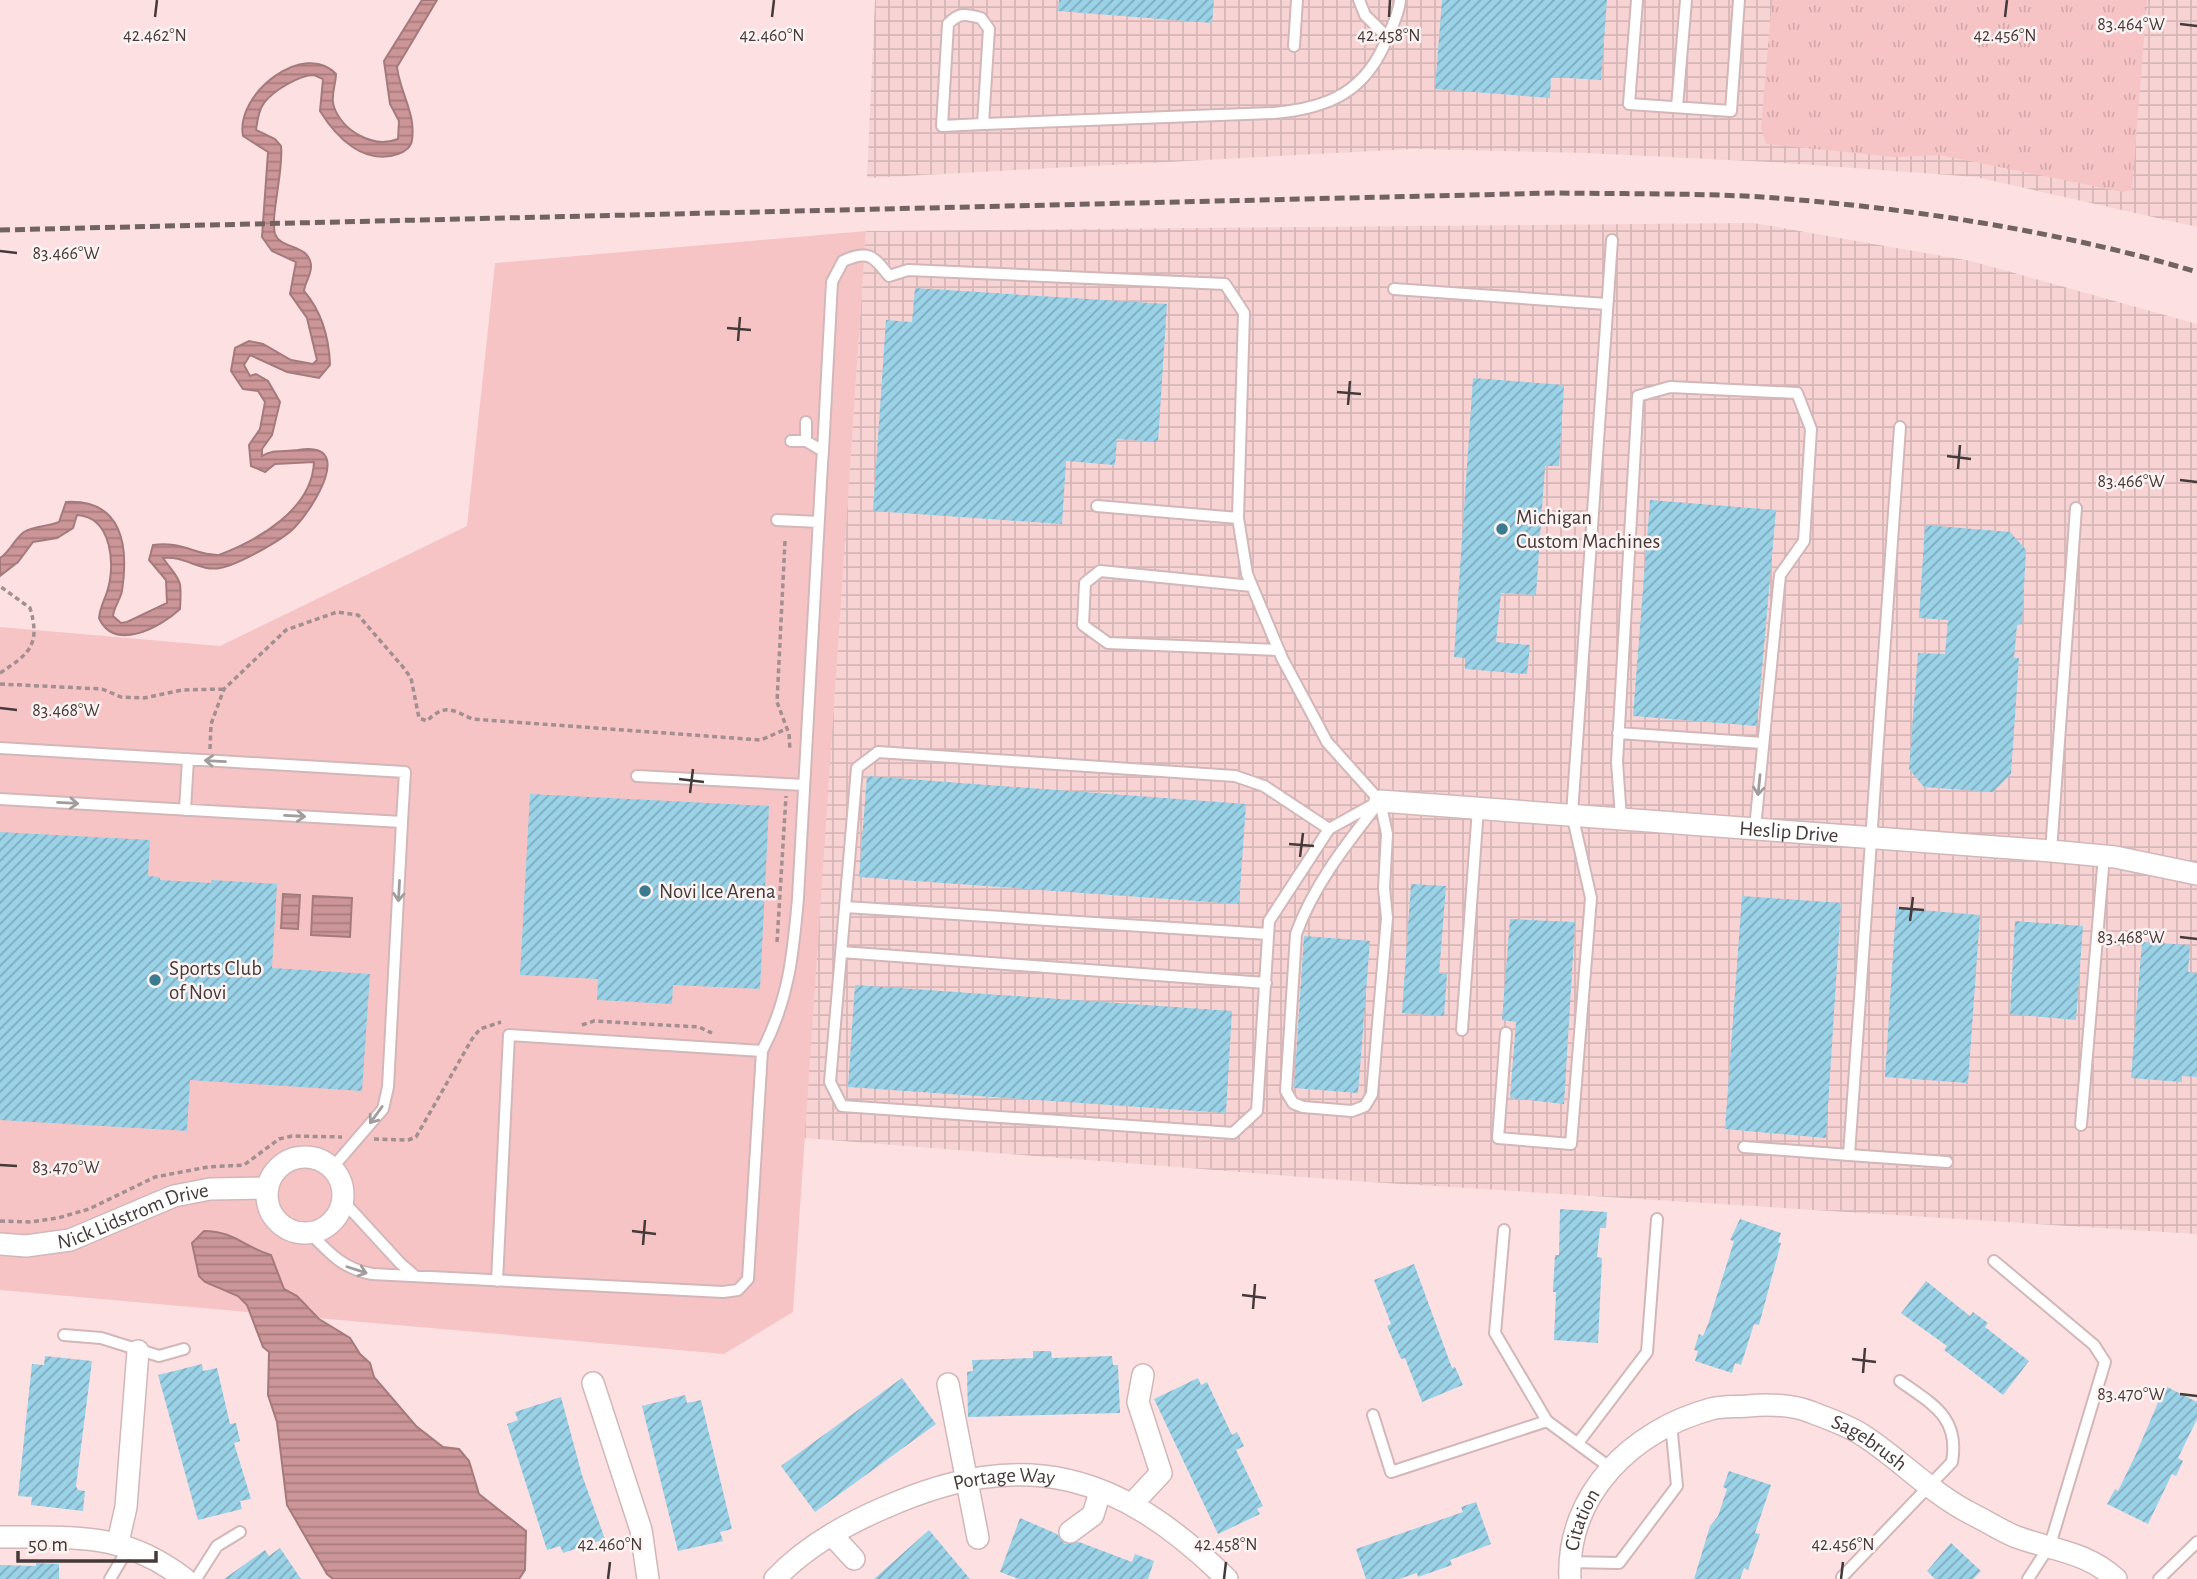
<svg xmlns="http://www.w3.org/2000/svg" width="2197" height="1579" viewBox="0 0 2197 1579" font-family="'Alegreya Sans',sans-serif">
<defs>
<pattern id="industrial-grid" width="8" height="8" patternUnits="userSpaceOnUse" patternTransform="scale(1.75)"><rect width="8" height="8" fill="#f8d3d4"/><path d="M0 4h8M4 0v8" fill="none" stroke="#d6b6b7"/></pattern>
<pattern id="grass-tufts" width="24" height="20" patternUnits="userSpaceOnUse" patternTransform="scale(1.75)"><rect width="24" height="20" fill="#f7c4c6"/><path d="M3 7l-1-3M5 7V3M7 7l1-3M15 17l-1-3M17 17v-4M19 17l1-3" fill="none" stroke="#d5a9ab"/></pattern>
<pattern id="water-rules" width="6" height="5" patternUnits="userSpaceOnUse" patternTransform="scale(1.75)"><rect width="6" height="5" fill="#cc9699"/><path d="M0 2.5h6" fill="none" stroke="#a77b7e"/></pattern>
<pattern id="building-hatch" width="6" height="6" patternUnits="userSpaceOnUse" patternTransform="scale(1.75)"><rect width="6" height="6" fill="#9ad2e7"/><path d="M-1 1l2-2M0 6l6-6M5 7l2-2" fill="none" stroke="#7fabbc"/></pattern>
</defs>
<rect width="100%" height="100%" fill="#fde1e2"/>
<path fill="url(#industrial-grid)" d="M875,0H2197V227L1976,177L1770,162L1586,153L1412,149L867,178Z
M1754,223L1971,261L2197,324V1234L1354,1181L804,1138L866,231Z"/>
<path fill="url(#grass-tufts)" d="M1772,0H2147L2132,190L2123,192L1940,155L1895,157L1766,144L1761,128Z"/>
<path fill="#f7c4c6" d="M866,231L793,1312L724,1354L0,1290V627L220,646L467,526L495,263Z"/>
<path fill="url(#water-rules)" stroke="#a47a7c" stroke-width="2" d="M422,0H437L397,67C400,93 416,113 412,140C411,147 405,152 398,154C364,166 336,137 320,111L323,79L314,75C299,75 273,91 264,103C259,109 257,122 256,130L275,139L281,146C284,170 270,216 275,234C281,250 308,243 311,265C312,274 305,282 304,291C322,312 329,337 330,365L319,378L287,372L250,355L244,365L250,376L256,374L268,381L280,402L272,435L262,449V456C273,449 284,452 298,450C356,440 314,507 295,527C283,540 237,565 220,568C200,572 184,555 163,558C180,582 182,576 180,609C160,628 114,652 99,618C100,608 104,601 107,592C116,565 112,517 77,515L73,528L57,538L33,542L18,562L0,576V558C11,551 14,539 24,532C35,525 48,527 59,522L66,502C122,499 129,545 122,591C120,600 114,607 113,616L121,623L127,622L167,603L166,580L149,560L153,545C184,541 196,556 219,555C258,540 312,510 314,462L275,464L265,472L251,466L249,445L260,429L265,402L258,391L243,389L231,371L235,348L249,341L263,344L291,360L313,364L317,360L307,318L290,294L296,262L272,251L262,237L268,152L243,136C235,93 305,40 336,74C336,84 330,97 334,107C343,131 373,149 398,139L399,121L390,104L384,61Z
M283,894L300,895L298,929L281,928Z
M313,896L352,898L350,937L311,935Z
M204,1231C234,1231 244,1247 271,1255L284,1289L297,1296L319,1319L350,1338L360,1354L370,1363L374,1377L416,1426L443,1447L459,1449L469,1461L479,1494L526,1531L525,1570L519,1579H333L327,1574L287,1505L277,1422L268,1395L269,1352L263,1347L247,1305L238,1296L205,1282L199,1276L192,1243Z"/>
<path fill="url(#building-hatch)" d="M1059,0H1214L1212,23L1058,11Z
M1442,0H1607L1601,80L1551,77L1550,98L1435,89Z
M915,288L1167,304L1158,442L1117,439L1115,465L1066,461L1062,524L873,511L886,320L912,322Z
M1473,378L1564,385L1559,466H1545L1536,595L1501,593L1496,642L1530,645L1527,674L1465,669V658L1454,657Z
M1650,500L1776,510L1757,726L1633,716Z
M1925,525L2010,532L2026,550L2022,624L2017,625L2014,658H2019L2011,774L1993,792L1924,787L1909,769L1918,653L1945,654L1948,620L1919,618Z
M867,776L1246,804L1239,904L859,877Z
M530,794L769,806L760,989L673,985L672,1004L597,1000L598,979L520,975Z
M0,832L150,840L148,876L160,877V880L211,883L212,880L277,884L272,968L370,974L362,1091L190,1080L187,1131L0,1120Z
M1411,884L1446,886L1439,974H1447L1444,1016L1402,1013Z
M1742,896L1841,903L1826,1138L1725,1129Z
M1896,908L1980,915L1968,1083L1885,1077Z
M1510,919L1575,922L1564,1104L1510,1098L1516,1022L1502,1020Z
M2015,921L2083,926L2076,1020L2010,1014Z
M1304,936L1370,941L1358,1093L1294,1088Z
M2142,942L2190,945L2188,972L2197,973V1077L2182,1076V1082L2131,1078Z
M855,985L1232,1011L1226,1113L848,1087Z
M1560,1209L1607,1212L1606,1228H1600L1597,1257L1602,1258L1598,1343L1554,1340L1556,1292H1553L1555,1255H1559Z
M1740,1219L1781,1233L1778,1242L1781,1243L1759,1325L1754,1324L1741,1365L1735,1363L1732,1373L1695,1361L1698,1351L1694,1350L1699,1334L1703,1336L1708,1324L1734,1241L1730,1240Z
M1414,1264L1452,1368L1455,1367L1463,1385L1422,1402L1405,1358L1401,1359L1387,1326L1391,1324L1374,1280Z
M1926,1281L1970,1316L1973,1312L1988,1323L1985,1327L2029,1361L2003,1395L1944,1350L1947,1346L1901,1313Z
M1033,1351H1051L1052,1358L1112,1356L1113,1365H1118L1120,1413L968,1417L967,1372L973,1371L972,1360L1033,1358Z
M45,1356L92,1361L76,1486L78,1490L85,1491L83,1511L31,1505L32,1497L18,1496L32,1364L44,1365Z
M202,1364L203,1371L217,1368L230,1424L236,1423L240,1441L234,1443L251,1499L240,1501L242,1509L198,1520L158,1375Z
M902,1378L936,1424L815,1512L781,1466Z
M1198,1378L1201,1385L1207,1382L1232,1435L1237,1432L1244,1446L1236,1450L1263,1506L1257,1509L1260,1514L1218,1534L1154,1399Z
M2165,1386L2197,1402V1419L2178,1458L2183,1461L2176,1476L2172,1474L2148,1524L2107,1504L2115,1489L2118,1491L2136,1454Z
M685,1395L687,1403L701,1400L732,1529L720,1532L723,1541L678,1551L642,1406Z
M561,1397L582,1475L605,1539L563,1553L560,1546L547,1550L507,1424L518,1420L515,1412Z
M1729,1471L1771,1485L1755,1533L1760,1534L1748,1570L1744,1568L1740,1579H1694L1710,1526L1718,1516L1727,1489L1723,1487Z
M1476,1502L1491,1544L1450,1560L1452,1565L1418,1577L1417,1573L1399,1579H1366L1356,1549L1463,1512L1461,1507Z
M1020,1518L1057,1534L1065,1544L1079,1542L1132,1562L1135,1554L1154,1561L1148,1579H1019L1000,1572Z
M929,1530L970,1579H874L911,1546Z
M1951,1543L1981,1571L1973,1579H1935L1927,1571Z
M280,1548L301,1579H224L265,1550L269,1556Z
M36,1563L59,1564V1579H0V1565L36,1566Z"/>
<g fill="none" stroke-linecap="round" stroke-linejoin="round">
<g stroke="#d3b7b8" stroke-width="14">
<path id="service" d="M1359,0L1365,15L1388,38
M1637,0L1629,104L1731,111L1739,0
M1294,46L1297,0
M1677,107L1686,0
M983,124L989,29L981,18C966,14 959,12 948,24L942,126L983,124L1274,113C1330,108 1367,91 1388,36C1393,25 1399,13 1400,0
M1394,289L1607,304
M806,441V422
M823,451L832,282L843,261C868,250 873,255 889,276L908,270L1225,284L1244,313L1238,518L1247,574L1282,658L1327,742L1380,801L1387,834L1384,888L1387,918L1372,1094L1365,1106L1352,1111L1303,1107L1293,1103L1286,1091L1296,934C1314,884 1348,842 1380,801
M1097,506L1238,518
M777,520L819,522
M1252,586L1100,571L1085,583L1083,625L1108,643L1279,650
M1618,733L1763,743
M0,748L405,772L402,822L0,799
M637,776L804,785
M185,810L188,759
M1621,818L1617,762L1638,396L1670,387L1797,393L1811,429L1804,541L1780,575L1755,828
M1329,829L1269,921L1257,1111L1233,1133L842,1106L830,1082L857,768L878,752L1235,776L1264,786L1329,829L1374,804
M2051,851L2076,508
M845,907L1268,934
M841,952L1266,983
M1462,1030L1478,808
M1506,1033L1498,1138L1571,1144L1591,898L1572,814L1612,240
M2081,1125L2104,856
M1744,1147L1849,1155L1900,427
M1849,1155L1947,1162
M333,1167L383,1109L388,1087L402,822
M343,1201L400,1263L415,1276
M1504,1230L1495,1333L1547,1421L1612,1469
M311,1234C330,1254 344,1269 372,1274L723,1292L738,1290L748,1279L762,1051C789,999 793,955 798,898L822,464L823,451L806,441H791
M1994,1261L2094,1345L2105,1362L2050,1545L2028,1579
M497,1281L509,1035L762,1051
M64,1335L101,1338L159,1356L184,1349
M1373,1415L1391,1472L1547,1421
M1578,1443L1647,1352L1657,1219
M1569,1562L1619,1563L1677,1486L1671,1423
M1842,1577L1952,1462C1960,1417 1932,1404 1900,1381
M110,1579L129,1547
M196,1579L217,1546L240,1532
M2159,1579L2197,1542"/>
</g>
<g stroke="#d3b7b8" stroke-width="24">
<g id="minor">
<path id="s1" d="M1380,801L2051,851L2115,857L2197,874"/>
<circle cx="305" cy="1195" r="38"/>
<path id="s2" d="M0,1244L26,1246L70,1240L174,1196L210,1189L266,1188"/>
<path d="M593,1383L641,1530L648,1579"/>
<path d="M948,1384L978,1538"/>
<path d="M1132,1504L1161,1473L1138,1402L1143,1375"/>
<path d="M1070,1532L1093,1515L1100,1492"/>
<path d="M832,1535L854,1559"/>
<path d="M0,1537C75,1538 122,1531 185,1579"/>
<path d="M118,1542L126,1507L138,1351"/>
<path id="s3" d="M775,1579C805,1547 846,1524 886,1507C1026,1445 1120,1474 1227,1579"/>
<path id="s4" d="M1570,1579C1566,1494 1633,1430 1711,1409C1722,1406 1736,1407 1748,1406C1769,1404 1790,1404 1811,1412C1828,1419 1848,1425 1864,1436C1901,1460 1932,1494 1972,1514C1986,1521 2000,1530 2014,1536C2050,1550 2086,1551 2116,1579"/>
</g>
</g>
<path stroke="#a38f90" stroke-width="3.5" stroke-dasharray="5 3.5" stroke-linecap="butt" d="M785,541L777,702L789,734L790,750
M0,673C29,654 41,645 30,608L1,587
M0,684L102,689L121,697L144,698L182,690L224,689
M210,749L211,724L224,689L286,630L337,612L358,615L403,667L411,678L419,718L427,721C444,704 452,709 472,719L761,740L786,729
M777,942L786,796
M582,1025L594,1021L699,1027L712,1033
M374,1139L408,1140L416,1137L472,1039L480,1029L501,1022
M0,1221L31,1222L58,1218L89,1209L155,1177L208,1167L244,1165L279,1139L292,1136L342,1137"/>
<use href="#service" stroke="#fff" stroke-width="10"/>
<use href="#minor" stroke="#fff" stroke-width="21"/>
<path stroke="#726363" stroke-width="5" stroke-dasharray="10 5" stroke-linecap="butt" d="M0,230L1555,193C1624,194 1694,193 1762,197C1904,207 2061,231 2197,272"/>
</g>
<defs><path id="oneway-shaft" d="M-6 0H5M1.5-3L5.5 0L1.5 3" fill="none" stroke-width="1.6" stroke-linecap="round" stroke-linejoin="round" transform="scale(1.75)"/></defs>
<g stroke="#a29c9c">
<use href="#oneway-shaft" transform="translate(215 761) rotate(-177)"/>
<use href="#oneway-shaft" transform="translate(1759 785) rotate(96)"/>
<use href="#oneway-shaft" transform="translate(68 803) rotate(3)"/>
<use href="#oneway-shaft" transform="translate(295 816) rotate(3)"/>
<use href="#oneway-shaft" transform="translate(399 891) rotate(93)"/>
<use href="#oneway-shaft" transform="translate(376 1115) rotate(126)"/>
<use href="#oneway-shaft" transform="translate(357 1270) rotate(18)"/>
</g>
<path fill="none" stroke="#453a3a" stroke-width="2.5" d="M155,17L157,0M772,17L774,0M1389,17L1390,0M2005,17L2007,0M2180,24L2197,26M0,251L17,253M727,328L751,330M738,341L740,317M1337,392L1361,394M1348,405L1350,381M1947,456L1971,459M1958,469L1960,445M2180,480L2197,482M0,708L17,710M679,779L704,782M690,793L693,769M1289,844L1314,846M1300,857L1303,833M1899,908L1924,910M1910,921L1913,897M2180,937L2197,939M0,1165L17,1166M632,1231L656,1234M643,1245L645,1220M1242,1295L1266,1298M1253,1309L1255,1284M1852,1359L1876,1362M1863,1373L1865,1348M2180,1394L2197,1396M608,1579L610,1562M1224,1579L1226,1562M1841,1579L1843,1562"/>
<g fill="#3c7a8f" stroke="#fef3f3" stroke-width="2.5">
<circle cx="1502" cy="529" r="7"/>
<circle cx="645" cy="891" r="7"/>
<circle cx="155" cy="980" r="7"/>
</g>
<g text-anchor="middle" stroke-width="5" stroke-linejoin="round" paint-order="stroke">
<g font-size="21" fill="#453a3a" stroke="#fef3f3" text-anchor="start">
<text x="1516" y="524">Michigan<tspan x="1516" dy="24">Custom Machines</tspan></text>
<text x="659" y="898">Novi Ice Arena</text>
<text x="169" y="975">Sports Club<tspan x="169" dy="24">of Novi</tspan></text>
</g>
<g font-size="21" fill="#453a3a" stroke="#fef3f3">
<text dy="7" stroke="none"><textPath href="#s1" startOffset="410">Heslip Drive</textPath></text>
<text dy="7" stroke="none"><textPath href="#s2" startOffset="138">Nick Lidstrom Drive</textPath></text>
<text dy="7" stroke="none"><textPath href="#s4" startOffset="406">Sagebrush</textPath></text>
<text dy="7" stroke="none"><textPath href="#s3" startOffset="256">Portage Way</textPath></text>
<text dy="7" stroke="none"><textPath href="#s4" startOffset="61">Citation</textPath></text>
</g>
</g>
<g font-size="18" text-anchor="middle" fill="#453a3a" stroke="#fef3f3" stroke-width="5" stroke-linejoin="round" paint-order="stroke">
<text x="2131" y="30">83.464°W</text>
<text x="155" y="41">42.462°N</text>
<text x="772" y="41">42.460°N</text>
<text x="1389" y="41">42.458°N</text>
<text x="2005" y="41">42.456°N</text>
<text x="66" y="259">83.466°W</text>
<text x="2131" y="487">83.466°W</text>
<text x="66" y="716">83.468°W</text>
<text x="2131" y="943">83.468°W</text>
<text x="66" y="1173">83.470°W</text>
<text x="2131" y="1400">83.470°W</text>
<text x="610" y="1550">42.460°N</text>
<text x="1226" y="1550">42.458°N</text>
<text x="1843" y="1550">42.456°N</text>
</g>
<path d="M18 1551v10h138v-10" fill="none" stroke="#453a3a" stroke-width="3.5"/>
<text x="28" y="1551" font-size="21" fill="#453a3a" stroke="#fef3f3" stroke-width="5" paint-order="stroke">50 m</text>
</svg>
